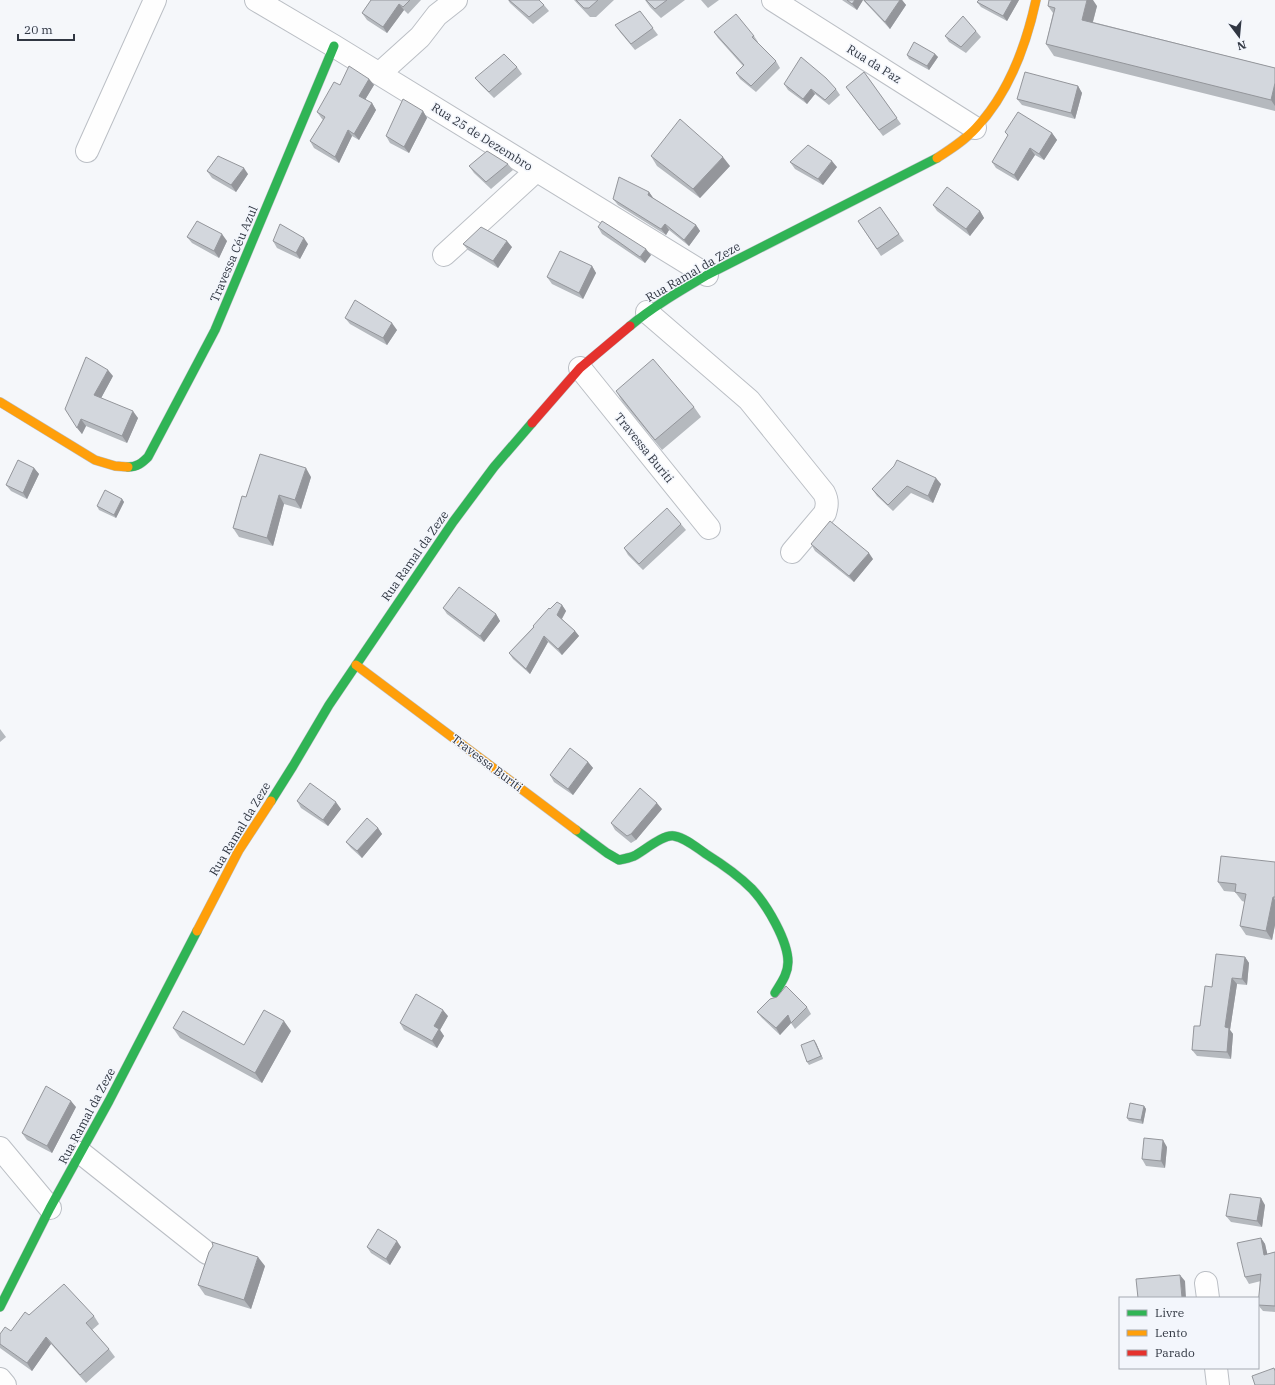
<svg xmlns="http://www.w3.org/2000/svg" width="1275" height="1385" viewBox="0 0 1275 1385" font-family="'IBM Plex Serif',serif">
<rect width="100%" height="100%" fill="#f5f7fa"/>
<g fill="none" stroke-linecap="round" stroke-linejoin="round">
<g stroke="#bbbfc5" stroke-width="24">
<path id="street" d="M256,0L334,46L707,275
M773,0L975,128
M379,74L420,37L437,15L456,0
M87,151L155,0
M444,255L536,171
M647,312L749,400L824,493C828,501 827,506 825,513L792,552
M580,368L709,528
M0,1148L50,1208
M81,1153L207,1253
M1206,1283L1208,1298
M1216,1368L1218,1385
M0,1379L5,1385"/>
</g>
<g stroke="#bbbfc5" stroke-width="10">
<path id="fast" d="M630,326C654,306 680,291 707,275L937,158
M128,467C137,467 142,463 148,457L215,330L334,46
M271,801L293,766L329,705L453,522L494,467L532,423
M576,830L607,853L619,860C624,859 629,858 634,856C644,851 663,834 674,836C686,838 697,848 706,854C722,864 739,876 752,889C767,905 788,941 788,962C788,974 781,983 775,993
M0,1307L50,1208L109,1101L197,931"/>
</g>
<g stroke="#bbbfc5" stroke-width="10">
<path id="slow" d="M937,158C951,149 965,140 976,128C1009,93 1026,46 1036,0
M0,402L95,460L115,466L128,467
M356,665L576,830
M197,931L239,850L271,801"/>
</g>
<g stroke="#bbbfc5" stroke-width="10">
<path id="jam" d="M532,423L580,368L630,326"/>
</g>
<use href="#street" stroke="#fefefe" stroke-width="22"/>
<use href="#fast" stroke="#30b455" stroke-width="9"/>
<use href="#slow" stroke="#ff9f0a" stroke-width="9"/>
<use href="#jam" stroke="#e5322d" stroke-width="9"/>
</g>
<path fill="#b5b9be" d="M371,0H421L408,14L404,10L387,33L367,20L362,13Z
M508,0H539L544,5L549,11L533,24L510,3Z
M574,0H614L596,17H590Z
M645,0H685L661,18L650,7Z
M701,0H719L708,8Z
M842,0H902L906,5L890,29L863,0L857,10Z
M978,0H1019L1007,21L981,7L977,2Z
M1048,6H1097L1093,22L1275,68V111L1054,56L1046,44L1053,13Z
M640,11L658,35L635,50L620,32L615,25Z
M976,31L981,37L966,53L949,42L945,36Z
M714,32L754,36L758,42V43L776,61L780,68L756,92L740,79L736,73L743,66L718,38Z
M935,54L938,57L929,70L909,59L907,55Z
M517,67L522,74L494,98L480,84L475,78Z
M864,72L901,124L883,136L846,87Z
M369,79L374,85L365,100L372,103L376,110L359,140L352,136L339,163L314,148L310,141L323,120L322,119L317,112L340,85Z
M784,84L836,89L840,95L829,105L815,94L807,104L788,90Z
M1078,86L1082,93L1075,119L1022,105L1017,99Z
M423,111L427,118L409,153L390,143L386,136Z
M1005,132L1052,133L1057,140L1044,160L1035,155L1018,181L996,168L992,162L1008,136Z
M651,156L730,166L700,198L657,166Z
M790,162L837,167L823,185L795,169Z
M508,164L513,170L491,189L474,173L469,166Z
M207,171L248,174L236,192L212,178Z
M649,192L653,198L696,225L700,231L689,246L669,230L666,235L618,205L613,199Z
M933,205L980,211L984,218L970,236L937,211Z
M880,207L904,241L881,256L858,221Z
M598,227L651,255L645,263L602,234Z
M187,237L227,241L219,258L192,243Z
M273,241L308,244L300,259L277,248Z
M463,244L512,247L498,268L468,250Z
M592,266L596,273L583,299L552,284L547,277Z
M345,318L397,330L387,345L350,324Z
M113,376L101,398L138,418L127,443L86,426L82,434L65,409Z
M616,391L694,407L701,417L662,450L622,401Z
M894,466L941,484L933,503L911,493L893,511L877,496L872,489Z
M34,468L39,474L27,499L11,491L6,485Z
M311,477L301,509L284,504L273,546L239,537L233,528L246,497Z
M122,499L124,502L116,518L99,510L97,506Z
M681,524L686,530L643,570L628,555L624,548Z
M811,544L873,559L854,582L815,551Z
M562,605L566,611L562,619L575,631L579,636L562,655L548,642L530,674L513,659L509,653L550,609Z
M443,608L496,614L500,621L484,642L447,614Z
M0,729L6,737L0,742Z
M588,762L593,768L573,795L554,782L550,775Z
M297,801L341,809L328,826L301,808Z
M662,809L636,840L631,843L615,830L611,823Z
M378,828L382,834L362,858L351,848L346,842Z
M1275,862V925L1272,940L1246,935L1240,926L1245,902L1242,901L1235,892L1224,891L1218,882Z
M1245,957L1249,963L1247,985L1237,984L1230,1030L1233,1034L1231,1059L1197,1056L1192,1050L1212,987Z
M807,1007L811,1014L795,1029L791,1023L780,1035L762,1018L757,1012Z
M448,1016L440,1030L444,1036L437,1048L404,1030L400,1023Z
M173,1028L244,1045L291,1031L262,1083L180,1038Z
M816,1043L823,1059L809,1065L807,1062Z
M1144,1106L1146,1109L1143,1124L1129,1121L1127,1118Z
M76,1107L52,1153L27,1140L22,1133Z
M1167,1147L1165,1168L1146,1166L1142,1159Z
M1265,1205L1262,1227L1231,1222L1226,1216Z
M1261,1238L1265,1244L1267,1254L1275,1252V1312L1263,1311L1258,1305L1261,1281L1249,1284L1245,1277Z
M367,1247H401L390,1265L371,1253Z
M265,1266L251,1309L205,1295L198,1285Z
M29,1315L94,1316L99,1324L92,1330L109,1349L115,1357L86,1383L51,1344L32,1371L0,1348V1334L11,1331Z"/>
<path fill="#94969b" d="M855,0H863L857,10L852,4Z
M900,0H902L906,5L890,29L885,22Z
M1012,0H1019L1007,21L1003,16Z
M1087,0H1093L1097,6L1090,32L1082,20Z
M399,4L404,10L387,33L383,27Z
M935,54L938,57L929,70L927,66Z
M369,79L374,85L363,103L359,96Z
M1275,83V106L1271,100Z
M1078,86L1082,93L1075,119L1071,113Z
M811,89L815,94L807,104L803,99Z
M372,103L376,110L359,140L354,134Z
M423,111L427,118L409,153L404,147Z
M348,130L352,136L339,163L335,157Z
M1052,133L1057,140L1044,160L1039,154Z
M1030,148L1035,155L1018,181L1014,175Z
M723,157L730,166L700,198L693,189Z
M832,161L837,167L823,185L818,179Z
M244,168L248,174L236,192L231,185Z
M649,192L654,199L648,195Z
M980,211L984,218L970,236L966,229Z
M665,224L669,230L666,235L661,229Z
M696,225L700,231L689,246L684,240Z
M222,234L227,241L219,258L214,251Z
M304,238L308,244L300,259L296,253Z
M507,241L512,247L498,268L493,261Z
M646,249L651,255L645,263L640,257Z
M592,266L596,273L583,299L579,293Z
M392,323L397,330L387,345L383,338Z
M108,370L113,376L99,402L94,395Z
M133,411L138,418L127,443L122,436Z
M81,419L86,426L82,434L77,428Z
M34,468L39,474L27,499L23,493Z
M306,468L311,477L301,509L295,500Z
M936,478L941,484L933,503L928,496Z
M279,495L284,504L273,546L267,538Z
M122,499L124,502L116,518L114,515Z
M869,553L873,559L854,582L849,576Z
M562,605L566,611L561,620L557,615Z
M496,614L500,621L484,642L480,636Z
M575,631L579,636L562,655L558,649Z
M544,636L548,642L530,674L526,669Z
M588,762L593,768L573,795L568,789Z
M336,802L341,809L328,826L323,820Z
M657,803L662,809L636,840L631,834Z
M378,828L382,834L362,858L357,851Z
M1273,897L1275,900V925L1272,940L1266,931Z
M1245,957L1249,963L1247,985L1242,979Z
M1232,978L1237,984L1230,1030L1233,1034L1231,1059L1227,1052L1225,1027Z
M443,1010L448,1016L440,1030L444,1036L437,1048L432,1041L434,1026Z
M788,1015L791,1023L780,1035L776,1028Z
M284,1021L291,1031L262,1083L255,1073Z
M814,1040L816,1043L823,1059L821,1056Z
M71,1101L76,1107L52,1153L47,1146Z
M1144,1106L1146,1109L1143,1124L1141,1120Z
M1163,1140L1167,1147L1165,1168L1161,1161Z
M1261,1198L1265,1205L1262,1227L1257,1221Z
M1261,1238L1265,1244L1269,1261L1264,1255Z
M397,1241L401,1247L390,1265L386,1259Z
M258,1257L265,1266L251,1309L244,1300Z
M1180,1275L1185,1281L1186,1298H1182Z
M46,1337L51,1344L32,1371L27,1363Z"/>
<path fill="#d3d7dd" stroke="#94969b" d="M371,0H410L403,7L399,4L383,27L362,13Z
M509,0H539L544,5L529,17Z
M576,0H598L589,8H584Z
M646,0H667L655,9Z
M847,0H855L852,4Z
M864,0H900L885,22Z
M979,0H1012L1003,16L977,2Z
M1049,0H1087L1082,20L1275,68V83L1271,100L1046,44L1055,8L1048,6Z
M640,11L653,28L631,44L615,25Z
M736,14L754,36L752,37L776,61L751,86L736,73L744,65L714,32Z
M963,16L976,31L961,47L945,36Z
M914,42L935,54L927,66L907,55Z
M504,54L517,67L489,92L475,78Z
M801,57L826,78L836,89L825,100L811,89L803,99L784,84Z
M349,66L369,79L359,96L372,103L354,134L348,130L335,157L310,141L325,117L317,112L334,82L340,85Z
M864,72L897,118L879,130L846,87Z
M1025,72L1078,86L1071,113L1017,99Z
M403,99L423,111L404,147L386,136Z
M1018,112L1052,133L1039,154L1030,148L1014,175L992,162L1008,135L1005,132Z
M680,119L723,157L693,189L651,156Z
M808,145L832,161L818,179L790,162Z
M487,151L508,164L486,182L469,166Z
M218,156L244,168L231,185L207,171Z
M619,177L649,192L648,195L696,225L684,240L665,224L661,229L613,199Z
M947,187L980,211L966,229L933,205Z
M880,207L899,234L877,249L858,221Z
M197,221L222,234L214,251L187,237Z
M602,221L646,249L640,257L598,227Z
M280,224L304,238L296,253L273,241Z
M481,227L507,241L493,261L463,244Z
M560,251L592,266L579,293L547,277Z
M355,300L392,323L383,338L345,318Z
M86,357L108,370L94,395L133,411L122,436L81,419L77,428L65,409Z
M653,359L694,407L655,440L616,391Z
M260,454L306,468L295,500L279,495L267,538L233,528L242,496L246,497Z
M18,460L34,468L23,493L6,485Z
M897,460L936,478L928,496L907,486L888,505L872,489L894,466Z
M105,490L122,499L114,515L97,506Z
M667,508L681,524L639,564L624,548Z
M830,521L869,553L849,576L811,544Z
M459,587L496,614L480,636L443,608Z
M557,602L562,605L557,615L575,631L558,649L544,636L526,669L509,653L534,627L533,626L549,608L550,609Z
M570,748L588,762L568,789L550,775Z
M310,783L336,802L323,820L297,801Z
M640,788L657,803L631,834L627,836L611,823Z
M367,818L378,828L357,851L346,842Z
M1221,856L1275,862V897H1273L1266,931L1240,926L1246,894L1235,892L1236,884L1218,882Z
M1216,954L1245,957L1242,979L1232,978L1225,1027L1229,1028L1227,1052L1192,1050L1194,1026H1200L1205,986L1212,987Z
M786,986L807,1007L791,1023L788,1015L776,1028L757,1012L770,999L777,997Z
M416,994L443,1010L434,1026L439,1029L432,1041L400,1023Z
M264,1010L284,1021L255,1073L173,1028L183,1011L244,1045Z
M814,1040L821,1056L807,1062L801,1045Z
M46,1086L71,1101L47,1146L22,1133Z
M1130,1103L1144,1106L1141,1120L1127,1118Z
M1144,1138L1163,1140L1161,1161L1142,1159Z
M1230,1194L1261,1198L1257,1221L1226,1216Z
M378,1229L397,1241L386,1259L367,1247Z
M1261,1238L1264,1255L1275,1252V1306L1258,1305L1261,1274L1245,1277L1237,1243Z
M212,1242L258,1257L244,1300L198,1285L209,1252L213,1246Z
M1180,1275L1182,1298H1138L1136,1279Z
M64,1284L94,1316L86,1323L109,1349L80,1375L46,1337L27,1363L0,1344V1334L5,1327L11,1331L25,1312L29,1315Z
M1274,1368L1275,1371V1385H1255L1252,1376Z"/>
<g text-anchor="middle" stroke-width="3" stroke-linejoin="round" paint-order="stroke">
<g font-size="12" fill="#313742" stroke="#f3f6fc">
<text transform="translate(874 64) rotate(32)" y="4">Rua da Paz</text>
<text transform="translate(482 137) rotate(32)" y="4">Rua 25 de Dezembro</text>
<text transform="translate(234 254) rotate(-67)" y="4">Travessa Céu Azul</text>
<text transform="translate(693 272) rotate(-30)" y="4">Rua Ramal da Zeze</text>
<text transform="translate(644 448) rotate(51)" y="4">Travessa Buriti</text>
<text transform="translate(415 556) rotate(-55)" y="4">Rua Ramal da Zeze</text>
<text transform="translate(487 763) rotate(37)" y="4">Travessa Buriti</text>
<text transform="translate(240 829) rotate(-59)" y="4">Rua Ramal da Zeze</text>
<text transform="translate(87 1116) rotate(-62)" y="4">Rua Ramal da Zeze</text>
</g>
</g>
<rect x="1119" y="1297" width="140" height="72" fill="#f3f6fc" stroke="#a5aab2"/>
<rect x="1127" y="1310" width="20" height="6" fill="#30b455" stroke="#a5aab2"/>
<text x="1155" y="1317" font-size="12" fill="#313742">Livre</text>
<rect x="1127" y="1330" width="20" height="6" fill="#ff9f0a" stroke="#a5aab2"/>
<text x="1155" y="1337" font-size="12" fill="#313742">Lento</text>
<rect x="1127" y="1350" width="20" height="6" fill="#e5322d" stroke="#a5aab2"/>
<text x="1155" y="1357" font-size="12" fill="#313742">Parado</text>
<g transform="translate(1239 36) rotate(164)" stroke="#f3f6fc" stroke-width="3" paint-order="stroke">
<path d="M0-3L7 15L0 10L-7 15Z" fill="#313742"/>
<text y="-6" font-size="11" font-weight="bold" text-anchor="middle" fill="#313742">N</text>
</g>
<path d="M18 34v6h56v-6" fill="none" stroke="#313742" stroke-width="2"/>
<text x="24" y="34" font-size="12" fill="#313742" stroke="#f3f6fc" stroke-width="3" paint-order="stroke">20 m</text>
</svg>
